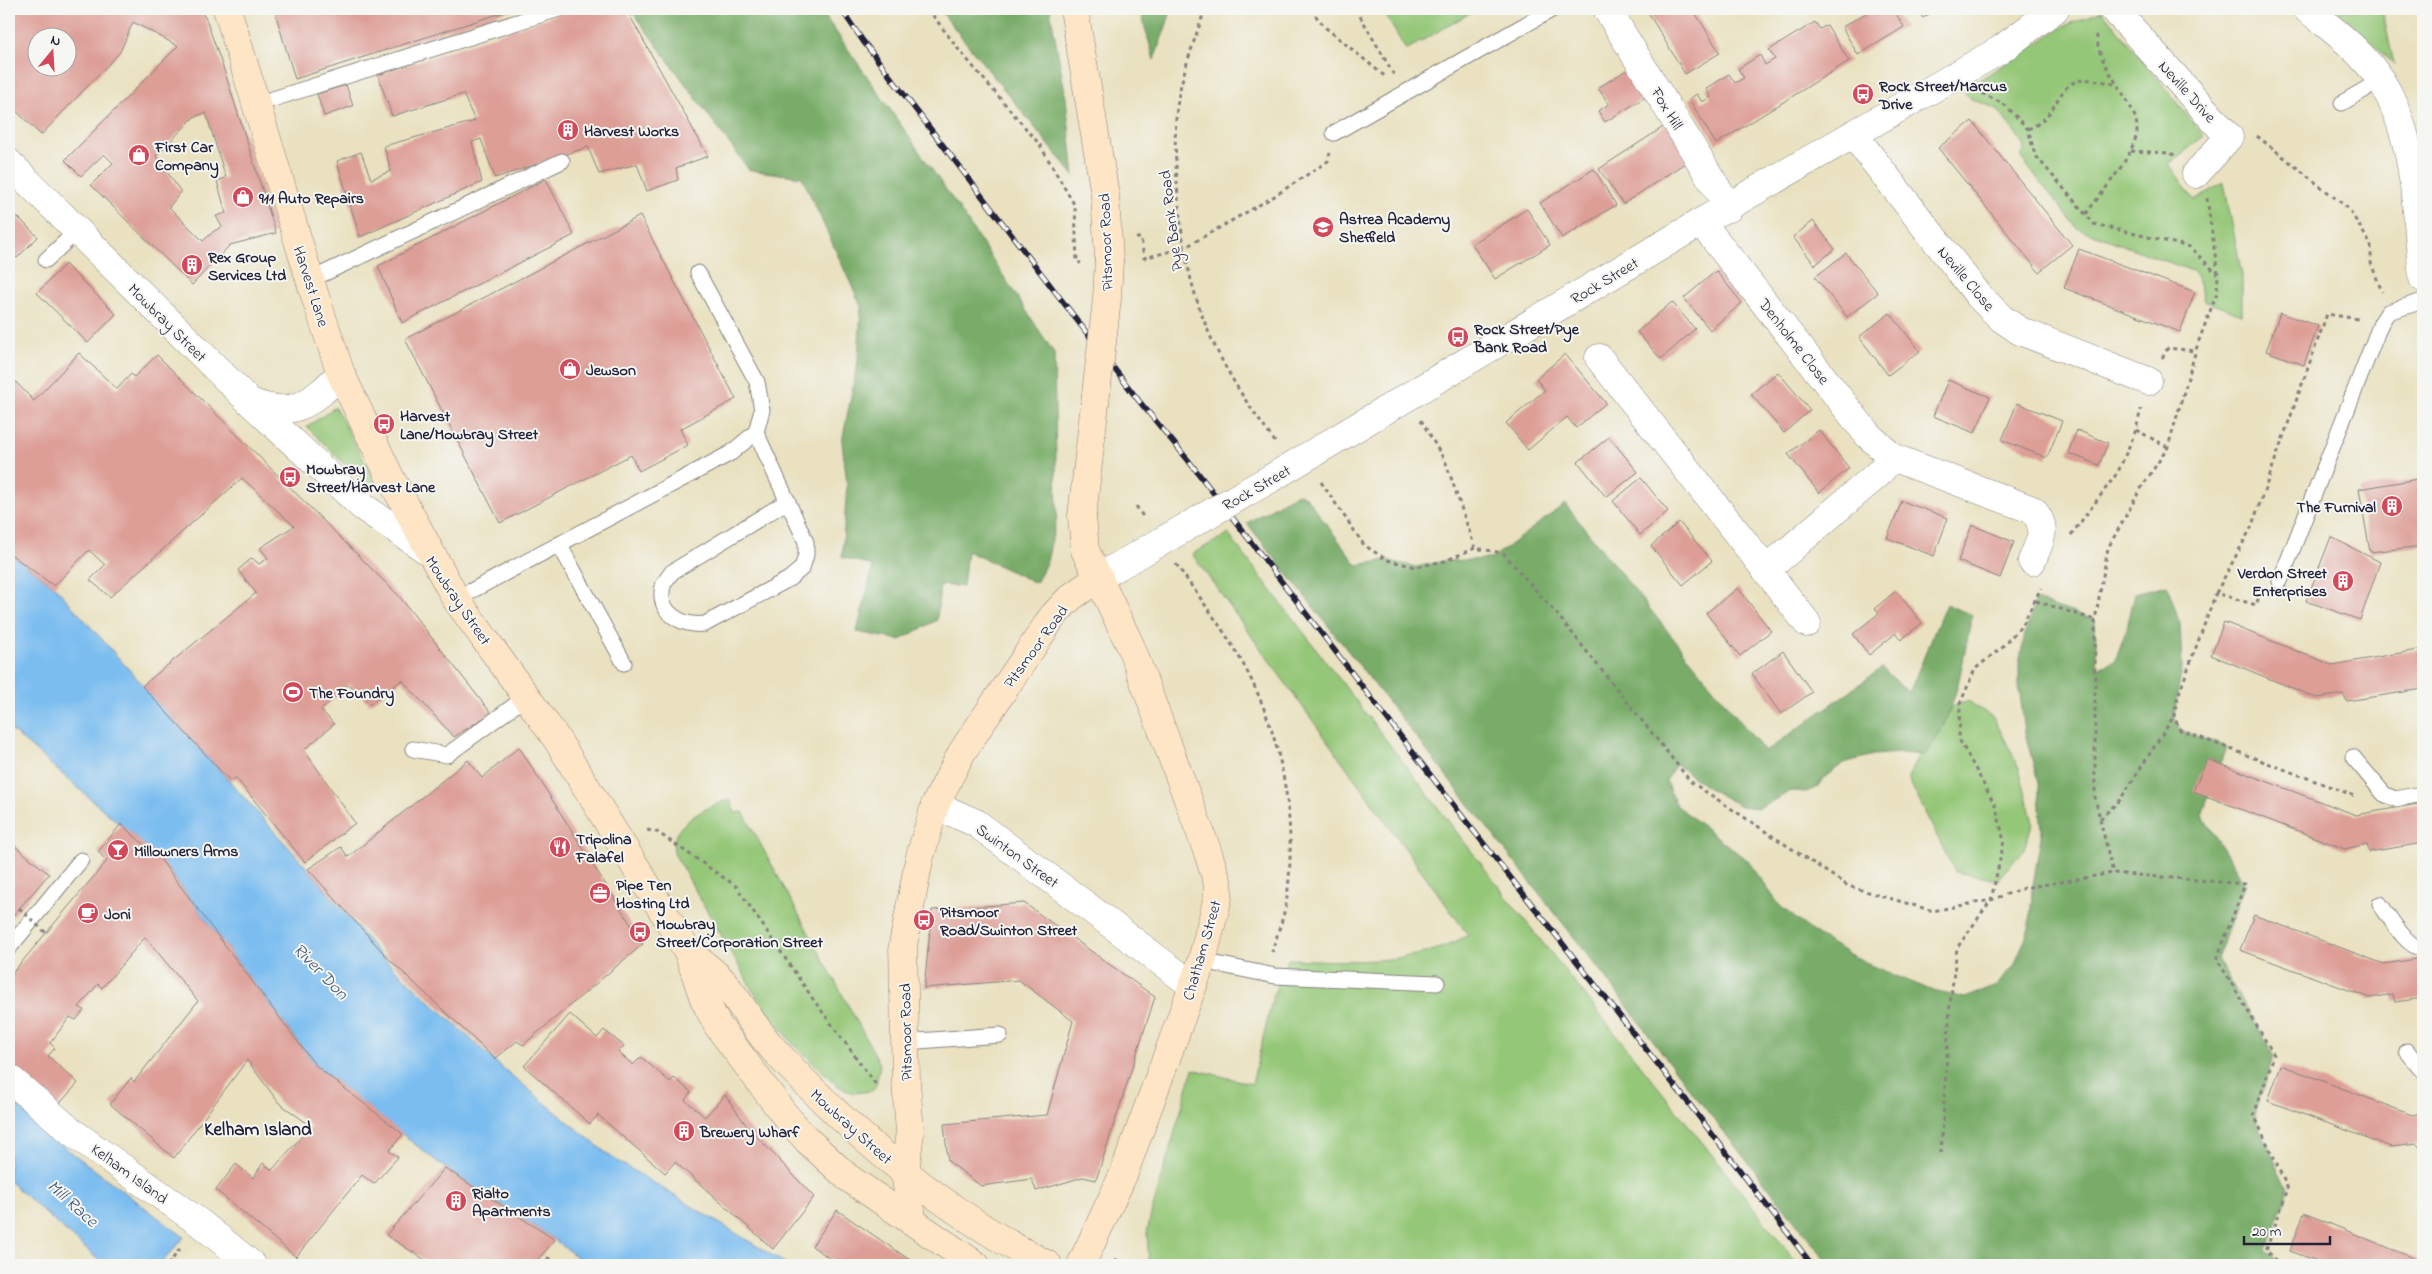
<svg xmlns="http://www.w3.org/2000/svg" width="2432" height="1274" viewBox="0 0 2432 1274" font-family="'Indie Flower',sans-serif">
<rect width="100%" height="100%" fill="#f6f6f2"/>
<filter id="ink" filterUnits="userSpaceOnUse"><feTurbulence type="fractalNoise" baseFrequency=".02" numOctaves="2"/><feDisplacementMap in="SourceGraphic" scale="10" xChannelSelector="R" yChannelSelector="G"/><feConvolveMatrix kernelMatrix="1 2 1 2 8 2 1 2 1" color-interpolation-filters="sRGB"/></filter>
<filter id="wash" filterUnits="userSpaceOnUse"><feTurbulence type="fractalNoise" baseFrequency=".0096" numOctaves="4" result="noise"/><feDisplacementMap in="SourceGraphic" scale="20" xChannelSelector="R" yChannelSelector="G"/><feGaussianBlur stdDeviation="1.12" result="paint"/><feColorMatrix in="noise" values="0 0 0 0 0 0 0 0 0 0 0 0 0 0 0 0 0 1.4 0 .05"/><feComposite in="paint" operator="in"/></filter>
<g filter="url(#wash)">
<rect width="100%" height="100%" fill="#e9e1c0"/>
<path fill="#95c778" stroke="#5c745a" d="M1382,9H1477L1406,50Z
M2336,9H2382L2394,64Z
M2102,11L2204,136L2169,164L2194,200L2224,183L2242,275V315L2204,301L2195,272L2077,228L2021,158L2025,146L1997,109L1971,99L1964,90L2064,26Z
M335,407L375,480L367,486L307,427Z
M1228,534L1515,908L1729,1176L1798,1265H1149L1147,1233L1151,1214L1193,1069L1252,1084L1273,996L1288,959C1349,961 1414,967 1468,935L1192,554Z
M1968,701L1994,718L2019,768L2033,823L2023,851L1997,880L1955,872L1908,778L1938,712Z
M730,799L735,813L743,812L880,1064L876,1085L872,1091L853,1093L838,1086L792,1043L755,994L675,855C665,825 707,807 730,799Z"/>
<path fill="#78ac68" stroke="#4d6752" d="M630,9H820L958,207L1054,353L1057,517L1047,561L1036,583L967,551L963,587L940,585L937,620L900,640L857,632L873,566L842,557L847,483L842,442L858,360L861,306L802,177L749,170Z
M939,9H1050L1066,98L1074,176Z
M1140,9H1172L1154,60Z
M1300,494L1306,497L1357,565L1387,560L1416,567L1445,561L1491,559L1565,504L1765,752L1882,668L1909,693L1946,604L1972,615C1963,659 1956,721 1924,755L1901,753L1873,755L1844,763L1826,776L1818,787L1806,792L1791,791L1759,808L1740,806L1705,786L1676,764L1666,781L1676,805L1748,861L1780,906L1818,936L1865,963L1933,991L1965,998L1996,986L2014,966L2030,926L2032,891L2042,831L2038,782L2025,733L2019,686V664L2025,634L2035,600L2095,620L2097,669L2115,661L2127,628L2135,593L2167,585L2180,623L2182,667L2174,716L2180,730L2227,747L2202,815L2245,884L2217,959L2274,1055L2254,1115L2288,1189L2266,1250L2280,1265H1830L1688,1087L1610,983L1247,523L1294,495Z"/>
<path fill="#7bbdf0" stroke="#4e7096" d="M9,553L54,586L308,869L381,956L500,1066L611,1157L788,1265H587L555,1240L445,1168L316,1066L160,859L9,728Z
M9,1098L47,1134L184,1237L160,1265H104L9,1181Z"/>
<g id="blocks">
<path fill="#dd9e96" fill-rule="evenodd" d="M9,9H199L206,19L226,76L276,233L230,245L192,285L91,185L113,163L104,154L81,176L65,160L178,46L133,22L120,52L41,135L9,104ZM38,38H68V68H38ZM206,113L226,178L217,181L226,213L216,216L222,227L214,231L203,241L169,207L181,192L156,156L194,117Z
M274,9H514L295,79Z
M573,9H626L708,156L676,168L678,180L647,191L637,164L599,174L588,147L495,178L481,139L472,142L482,182L360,237L337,161L361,152L371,179L391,171L384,146L475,121L463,94L392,116L378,75Z
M1646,9H1693L1720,53L1685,74Z
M1873,9H1893L1904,27L1858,55L1842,27Z
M1916,9H1936L1923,18Z
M2418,9H2423V33H2422Z
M1815,22L1820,29L1827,25L1849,61L1716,144L1689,99L1697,94L1702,102L1711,97L1706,89L1729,74L1735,83L1744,78L1738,69L1760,55L1765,65L1775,59L1769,50Z
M1631,67L1649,95L1605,122L1598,111L1609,104L1598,88Z
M346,85L353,106L324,116L317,94Z
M1972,121L2072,245L2039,272L1938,148Z
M1671,122L1694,157L1623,204L1599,169Z
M1594,169L1616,205L1562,238L1540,203Z
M546,179L574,235L402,323L378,266Z
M9,208L38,237L17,258L9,250Z
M1527,209L1550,245L1495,279L1472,244Z
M640,216L736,399L680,429L688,445L639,471L631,455L500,523L405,339Z
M1813,221L1835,249L1815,265L1793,237Z
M2079,249L2195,292L2180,332L2064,288Z
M1846,253L1878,293L1847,317L1815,277Z
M65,264L116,314L88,343L37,293Z
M1716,271L1742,303L1710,330L1684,298Z
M1672,302L1695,329L1661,359L1637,332Z
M1890,313L1920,351L1888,375L1859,337Z
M2280,313L2318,326L2304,365L2266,351Z
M79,353L117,389L131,374L134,377L157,355L399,596L491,713L454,737L402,680L370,704L349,684L321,710L334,724L304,750L355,823L305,862L236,778L230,781L142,686L256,593L238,570L252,558L259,564L268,558L260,548L294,526L242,478L110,597L90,580L105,565L89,550L54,586L9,553V383L13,379L34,401Z
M1565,354L1606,403L1576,428L1567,417L1528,450L1506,423L1545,390L1536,379Z
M1778,372L1810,410L1784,433L1751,394Z
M1948,380L1990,397L1975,433L1933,416Z
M2017,403L2062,421L2047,458L2002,440Z
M1819,430L1849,468L1819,493L1788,454Z
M2077,430L2108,443L2099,465L2068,453Z
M1609,437L1638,472L1606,497L1578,462Z
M1641,478L1668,511L1640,535L1613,501Z
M2418,479L2423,523V546L2370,552L2359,489Z
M1902,501L1948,518L1934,556L1887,538Z
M1679,522L1712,561L1683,585L1651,546Z
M1972,525L2014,542L2000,578L1958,561Z
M2331,537L2380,562L2360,620L2306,601Z
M1738,588L1771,631L1740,656L1706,613Z
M1896,591L1922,623L1901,640L1896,633L1869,655L1853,634L1879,613L1875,608Z
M2224,622L2332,665L2423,649V689L2347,701L2343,694L2317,698L2211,655Z
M1783,651L1812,692L1781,714L1752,674Z
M519,747L643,944L523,1045L517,1041L495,1059L389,959L308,869L341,847L348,857L468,760L482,778Z
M2207,759L2356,815L2423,803V843L2369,852L2367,844L2345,849L2193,791Z
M121,824L160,859L316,1066L403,1134L389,1151L398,1157L374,1184L362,1175L296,1257L216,1190L236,1164L253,1178L263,1163L272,1170L311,1126L279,1103L247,1060L174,1158L110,1104L131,1078L134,1082L198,1001L145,937L102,988L98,984L79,1007L84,1010L76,1020L70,1017L50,1043L55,1048L48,1056L78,1083L54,1110L9,1069V977L107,861L98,852Z
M9,841L49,874L9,920Z
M1024,903L1155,997L1096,1180L1083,1177L1036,1191L1032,1179L981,1186L948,1161L944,1124L1047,1115L1073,1021L1019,980L924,988L932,910Z
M2254,915L2384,964L2423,958V998L2395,1002L2393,994L2370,998L2240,950Z
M570,1014L597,1038L604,1030L624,1046L618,1052L633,1065L641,1057L670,1082L674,1078L691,1092L685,1100L705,1117L725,1095L746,1125L814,1197L773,1249L675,1162L665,1173L598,1115L590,1124L524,1066Z
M2281,1065L2412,1115L2423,1113V1152L2417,1144L2391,1147L2268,1101Z
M445,1168L555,1240L533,1265H433L386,1235Z
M837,1210L917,1265H839L812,1246Z
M2304,1213L2423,1262V1265H2328L2290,1251Z"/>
</g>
</g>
<g filter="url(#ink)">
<use href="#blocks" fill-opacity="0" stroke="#86827e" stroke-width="1"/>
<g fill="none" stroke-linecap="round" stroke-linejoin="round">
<g stroke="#86827e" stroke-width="17">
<path id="lane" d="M2342,103L2381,80
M257,104L559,9
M1334,133L1553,9
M46,260L77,231
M310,280L562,161
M756,432L806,542V555L802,568L789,579L705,624C682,627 656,612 663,586C665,581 669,576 672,572L788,501
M559,544L624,663
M2280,581L2381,323L2388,312L2423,301
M456,599L731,453L756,432L762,410L757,382L698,273
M413,749L447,755L526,697
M2353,757L2384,794L2395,799L2423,794
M2380,904C2389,916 2408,950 2423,948
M9,948L81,860
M1202,961L1275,976L1437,983
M905,1042L1000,1035
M2407,1051L2423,1071"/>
</g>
<g stroke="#86827e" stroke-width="29">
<path id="street" d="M1607,9L1729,208
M2114,9L2229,137L2196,174
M2307,9C2333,30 2363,52 2381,81C2417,138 2416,213 2423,278
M1853,134L1979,296L2001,318L2020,331L2148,381
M9,163L250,402L363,507L428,551
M1701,222L1868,435L1892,457L2033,510C2049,530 2040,539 2032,561
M1599,358L1766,570L1878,474L1892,457
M250,402C293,420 311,403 341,374
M1268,480L1701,222L2000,50L2055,9
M1766,570L1807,623
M1099,577L1136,556
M935,805L976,823L1192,985
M9,1078L72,1132L200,1223L252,1265"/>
</g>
<g stroke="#86827e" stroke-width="29">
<path id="secondary" d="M227,9L315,296L341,374L390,477L456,599L556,738L688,952L704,999L718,1026L784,1114L807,1140L847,1177L976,1265
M1074,9L1105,195L1109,259
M688,952C700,962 716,972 725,984C743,1006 756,1031 775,1051C854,1136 943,1212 1048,1265
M913,1223L905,1173L910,1131L906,1082L903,945L919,860L935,805L962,752L1053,616L1070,598L1099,577
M1081,1265L1124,1173L1202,961L1218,897V884L1208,853L1131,647L1085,550L1082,516"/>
</g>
<path stroke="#86827e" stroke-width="3" stroke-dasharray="4 4" stroke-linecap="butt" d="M928,9L959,50L1040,145L1075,206L1077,262L1081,263
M1205,9C1197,33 1188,57 1182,81C1173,114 1175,149 1177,183C1184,293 1210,356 1276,443
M1310,9L1326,28L1387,78
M1356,9L1394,75
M1982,93L2005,105L2028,129L2035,155L2094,224L2190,247L2217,274
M2028,129C2071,111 2047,64 2117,85
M2257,136L2349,209L2371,245V263L2382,292
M2131,151L2170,153L2175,155
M2207,198L2218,275L2217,293L2198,343L2168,447L2140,490L2108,548L2095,620V798L2113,873L2245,884L2217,959L2274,1055L2254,1115L2288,1189L2266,1250L2280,1265
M2086,214C2103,190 2127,165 2136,137C2145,106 2094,70 2097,32
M1136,238H1141L1144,258L1184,248L1273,197L1328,161L1330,153
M2162,358L2168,348L2195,351
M1421,420L1446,463L1475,548
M2136,430L2168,447
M1321,482L1364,545L1387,560L1416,567L1445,561L1475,548L1503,553L1556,613L1691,782L1848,886L1933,911L1991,900L2004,841L1996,807L1959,739L1960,704L1975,669L2002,647L2023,624L2041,588
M1136,506L1144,518
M2071,535L2118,472L2136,430L2141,409
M1176,564C1197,594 1220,624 1238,655C1280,726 1298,815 1287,897C1285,915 1277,934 1272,952
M2261,591L2256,605L2216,593L2178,696L2174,716L2180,730L2355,796
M2216,593L2251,528L2327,314L2358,319
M2036,601L2095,620
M2100,819L2120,800L2174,716
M647,830L657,832L736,886L813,999L877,1086
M1941,1153L1950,1005L1957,948L1991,900L2024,888L2113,873
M1115,1259L1122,1265
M168,1265L182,1246
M542,1265L548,1258L558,1265"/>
<use href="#lane" stroke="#fff" stroke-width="15"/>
<use href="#street" stroke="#fff" stroke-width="28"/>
<use href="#secondary" stroke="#fde5c5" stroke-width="28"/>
<g stroke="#22223b" stroke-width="5.5">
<path id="rail" d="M841,9L863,41L1139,401L1188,460L1462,816L1690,1105L1812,1265"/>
</g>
<use href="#rail" stroke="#f6f6f2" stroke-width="4" stroke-dasharray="11" stroke-linecap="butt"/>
<g stroke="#86827e" stroke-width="29" stroke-linecap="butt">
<path id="street-bridge" d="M1136,556L1268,480"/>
</g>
<g stroke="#86827e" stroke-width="29" stroke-linecap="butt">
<path id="secondary-bridge" d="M1082,516L1107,299L1109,259"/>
</g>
<path stroke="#86827e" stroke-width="3" stroke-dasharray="4 4" stroke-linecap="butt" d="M19,908L46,933"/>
<use href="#street-bridge" stroke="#fff" stroke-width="28"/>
<use href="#secondary-bridge" stroke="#fde5c5" stroke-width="28"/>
</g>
</g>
<defs>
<g id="bus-disc" transform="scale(1.125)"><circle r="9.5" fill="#d1495b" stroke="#f6f6f2"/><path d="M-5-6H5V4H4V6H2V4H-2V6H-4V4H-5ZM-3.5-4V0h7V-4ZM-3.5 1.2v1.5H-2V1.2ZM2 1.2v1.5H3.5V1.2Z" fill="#fff"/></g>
<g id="building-disc" transform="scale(1.125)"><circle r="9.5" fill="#d1495b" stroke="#f6f6f2"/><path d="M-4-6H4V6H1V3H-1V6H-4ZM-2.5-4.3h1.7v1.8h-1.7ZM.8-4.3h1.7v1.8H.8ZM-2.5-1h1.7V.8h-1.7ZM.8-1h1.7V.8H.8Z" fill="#fff"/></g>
<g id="shop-disc" transform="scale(1.125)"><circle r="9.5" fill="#d1495b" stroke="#f6f6f2"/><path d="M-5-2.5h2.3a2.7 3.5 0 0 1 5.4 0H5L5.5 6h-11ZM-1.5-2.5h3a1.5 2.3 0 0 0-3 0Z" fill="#fff"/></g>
<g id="school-disc" transform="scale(1.125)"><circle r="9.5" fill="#d1495b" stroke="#f6f6f2"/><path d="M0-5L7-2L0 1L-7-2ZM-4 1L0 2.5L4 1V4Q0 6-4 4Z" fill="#fff"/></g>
<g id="stadium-disc" transform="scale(1.125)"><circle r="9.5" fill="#d1495b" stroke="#f6f6f2"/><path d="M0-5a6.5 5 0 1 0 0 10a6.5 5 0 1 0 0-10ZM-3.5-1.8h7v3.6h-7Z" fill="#fff"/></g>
<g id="restaurant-disc" transform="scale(1.125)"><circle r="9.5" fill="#d1495b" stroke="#f6f6f2"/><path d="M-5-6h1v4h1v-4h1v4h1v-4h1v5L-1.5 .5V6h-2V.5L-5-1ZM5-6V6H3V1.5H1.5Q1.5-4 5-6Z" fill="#fff"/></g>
<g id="bar-disc" transform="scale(1.125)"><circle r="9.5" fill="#d1495b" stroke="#f6f6f2"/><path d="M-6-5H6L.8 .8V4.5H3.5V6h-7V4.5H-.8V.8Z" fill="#fff"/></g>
<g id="office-disc" transform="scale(1.125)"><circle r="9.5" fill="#d1495b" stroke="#f6f6f2"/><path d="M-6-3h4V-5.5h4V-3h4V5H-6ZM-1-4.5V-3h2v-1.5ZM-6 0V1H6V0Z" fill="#fff"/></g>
<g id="cafe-disc" transform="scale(1.125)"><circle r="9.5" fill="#d1495b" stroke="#f6f6f2"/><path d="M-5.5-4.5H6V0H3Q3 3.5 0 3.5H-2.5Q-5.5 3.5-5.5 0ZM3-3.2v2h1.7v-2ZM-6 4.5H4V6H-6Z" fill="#fff"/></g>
</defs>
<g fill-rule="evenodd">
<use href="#bus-disc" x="1863" y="94"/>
<use href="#building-disc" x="568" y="130"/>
<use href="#shop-disc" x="139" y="155"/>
<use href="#shop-disc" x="243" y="197"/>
<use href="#school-disc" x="1323" y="227"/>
<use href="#building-disc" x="192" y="265"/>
<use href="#bus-disc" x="1458" y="337"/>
<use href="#shop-disc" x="570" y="369"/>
<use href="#bus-disc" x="384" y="424"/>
<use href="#bus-disc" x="290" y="477"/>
<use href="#building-disc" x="2392" y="506"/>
<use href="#building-disc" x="2343" y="581"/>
<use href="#stadium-disc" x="293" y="692"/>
<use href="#restaurant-disc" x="560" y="847"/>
<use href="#bar-disc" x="118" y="850"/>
<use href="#office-disc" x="600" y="893"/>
<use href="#cafe-disc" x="88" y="913"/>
<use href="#bus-disc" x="924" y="920"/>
<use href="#bus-disc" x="640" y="932"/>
<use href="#building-disc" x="684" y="1131"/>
<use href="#building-disc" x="456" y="1201"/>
</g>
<g text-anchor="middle" stroke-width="4" stroke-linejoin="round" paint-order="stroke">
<g font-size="16" font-weight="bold" fill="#22223b" stroke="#f6f6f2" text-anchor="start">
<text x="1879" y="91">Rock Street/Marcus<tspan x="1879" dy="18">Drive</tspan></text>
<text x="584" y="136">Harvest Works</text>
<text x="155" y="152">First Car<tspan x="155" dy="18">Company</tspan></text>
<text x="259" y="203">911 Auto Repairs</text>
<text x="1339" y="224">Astrea Academy<tspan x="1339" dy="18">Sheffield</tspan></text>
<text x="208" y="262">Rex Group<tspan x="208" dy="18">Services Ltd</tspan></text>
<text x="1474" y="334">Rock Street/Pye<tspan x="1474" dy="18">Bank Road</tspan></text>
<text x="586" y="375">Jewson</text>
<text x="400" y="421">Harvest<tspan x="400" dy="18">Lane/Mowbray Street</tspan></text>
<text x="306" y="474">Mowbray<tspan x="306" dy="18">Street/Harvest Lane</tspan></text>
<text x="2376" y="512" text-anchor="end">The Furnival</text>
<text x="2327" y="578" text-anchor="end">Verdon Street<tspan x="2327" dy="18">Enterprises</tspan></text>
<text x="309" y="698">The Foundry</text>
<text x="576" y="844">Tripolina<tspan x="576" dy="18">Falafel</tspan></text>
<text x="134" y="856">Millowners Arms</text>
<text x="616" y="890">Pipe Ten<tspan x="616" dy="18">Hosting Ltd</tspan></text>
<text x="940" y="917">Pitsmoor<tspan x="940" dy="18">Road/Swinton Street</tspan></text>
<text x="104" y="919">Joni</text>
<text x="656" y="929">Mowbray<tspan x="656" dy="18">Street/Corporation Street</tspan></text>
<text x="700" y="1137">Brewery Wharf</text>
<text x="472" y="1198">Rialto<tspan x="472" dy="18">Apartments</tspan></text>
</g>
<g font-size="16" fill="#22223b" stroke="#f6f6f2">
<text transform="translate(2188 91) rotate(48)" y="6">Neville Drive</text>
<text transform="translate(1668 108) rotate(59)" y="6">Fox Hill</text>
<text transform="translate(1170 221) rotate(-97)" y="6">Pye Bank Road</text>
<text transform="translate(1105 242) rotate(-92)" y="6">Pitsmoor Road</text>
<text transform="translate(1967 278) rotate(50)" y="6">Neville Close</text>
<text transform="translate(1604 280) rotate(-31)" y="6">Rock Street</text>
<text transform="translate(312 286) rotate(72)" y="6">Harvest Lane</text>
<text transform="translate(168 322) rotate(45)" y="6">Mowbray Street</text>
<text transform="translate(1795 341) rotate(52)" y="6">Denholme Close</text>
<text transform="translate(1256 487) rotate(-30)" y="6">Rock Street</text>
<text transform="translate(459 600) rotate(56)" y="6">Mowbray Street</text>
<text transform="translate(1035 646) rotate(-54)" y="6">Pitsmoor Road</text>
<text transform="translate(1018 855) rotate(36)" y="6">Swinton Street</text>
<text transform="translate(1201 950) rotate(-74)" y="6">Chatham Street</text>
<text transform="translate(905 1032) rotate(-91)" y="6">Pitsmoor Road</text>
<text transform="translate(852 1126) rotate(42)" y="6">Mowbray Street</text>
<text transform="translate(130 1173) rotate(36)" y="6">Kelham Island</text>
</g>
<g font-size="18" font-style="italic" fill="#41587a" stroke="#f6f6f2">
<text transform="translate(321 971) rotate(46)" y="6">River Don</text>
<text transform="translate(73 1203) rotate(42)" y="6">Mill Race</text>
</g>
<g font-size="19" font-weight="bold" fill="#22223b" stroke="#f6f6f2">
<text x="258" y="1135">Kelham Island</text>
</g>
</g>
<rect width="2432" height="1274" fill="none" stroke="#f6f6f2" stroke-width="30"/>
<g transform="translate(52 52) rotate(18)"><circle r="24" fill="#f6f6f2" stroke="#a1a1a9"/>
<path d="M0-4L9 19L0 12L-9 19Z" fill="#d1495b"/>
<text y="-8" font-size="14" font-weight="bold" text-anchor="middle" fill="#22223b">N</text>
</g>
<path d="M2244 1236v8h86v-8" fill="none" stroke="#22223b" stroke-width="2.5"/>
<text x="2252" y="1236" font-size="15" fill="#22223b" stroke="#f6f6f2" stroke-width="4" paint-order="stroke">20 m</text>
</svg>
